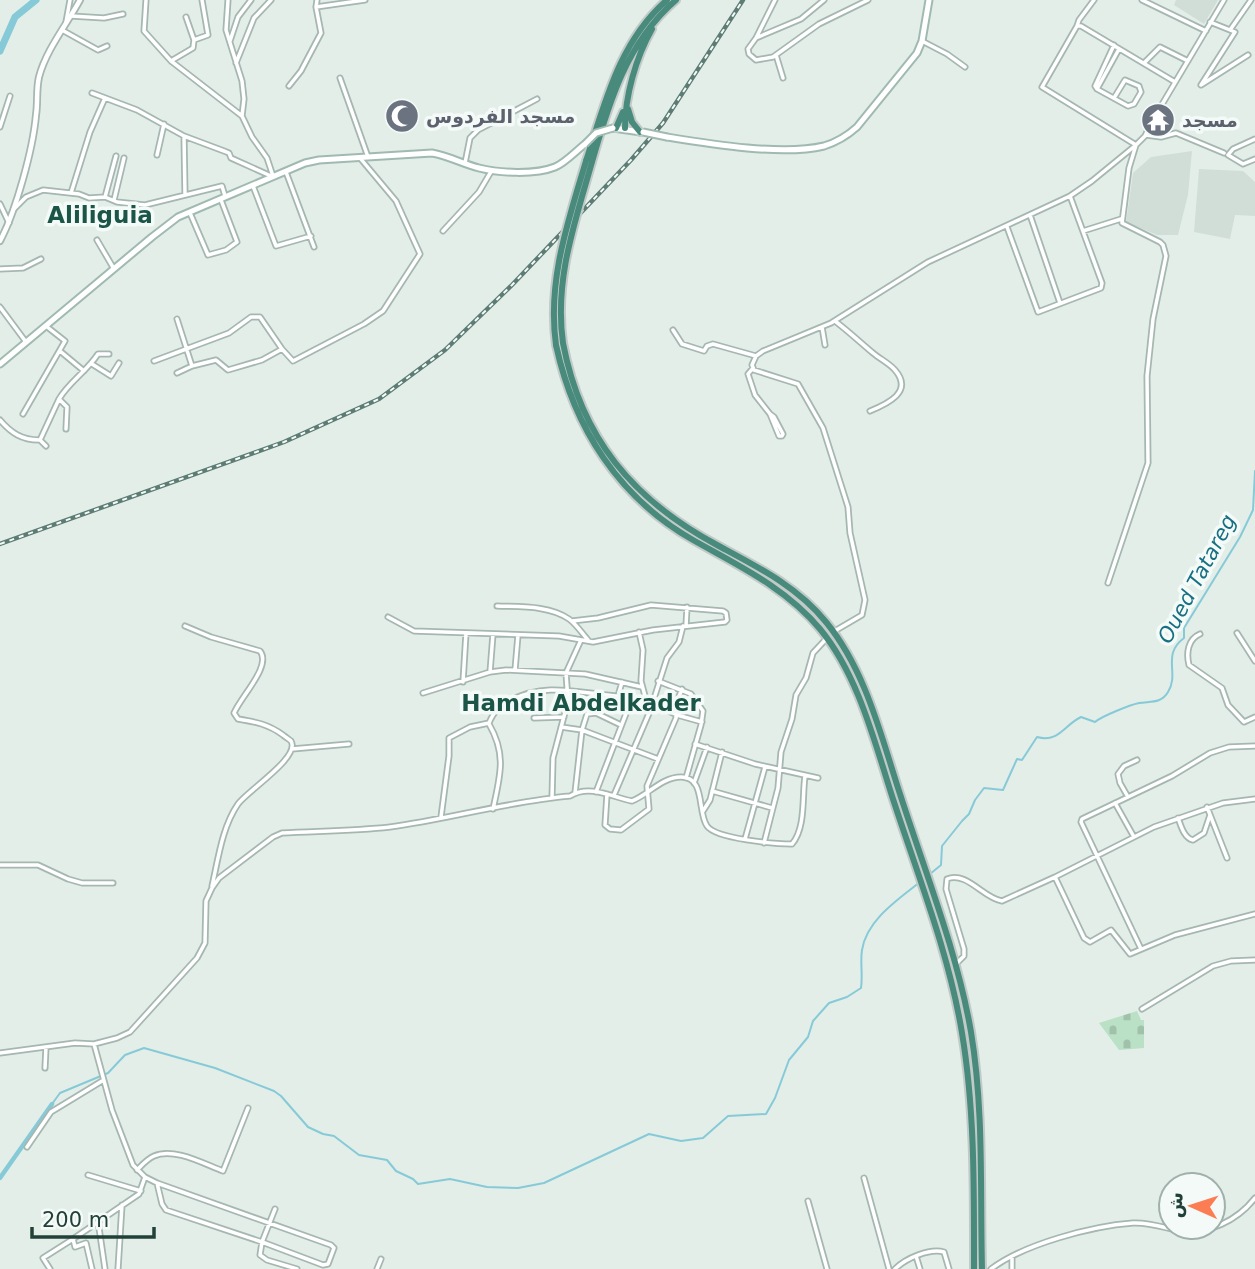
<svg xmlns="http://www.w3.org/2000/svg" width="1255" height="1269" viewBox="0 0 1255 1269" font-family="'DejaVu Sans','Noto Naskh Arabic',sans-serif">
<defs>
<pattern id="cemetery-stones" width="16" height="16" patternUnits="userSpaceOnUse" patternTransform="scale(1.75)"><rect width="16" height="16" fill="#bae0c5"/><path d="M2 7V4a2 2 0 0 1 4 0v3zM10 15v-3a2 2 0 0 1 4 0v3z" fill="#a0c1aa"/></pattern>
</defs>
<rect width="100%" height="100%" fill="#e3eee9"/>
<path fill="#d1ded8" d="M1176,0H1218L1204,24L1174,5Z
M1192,151L1188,195L1178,235H1157L1126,222L1133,173L1151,157Z
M1199,169L1243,171L1255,182V216L1235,215L1230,239L1194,232Z"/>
<path fill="url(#cemetery-stones)" d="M1137,1011L1141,1020H1144V1048L1119,1050L1099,1023Z"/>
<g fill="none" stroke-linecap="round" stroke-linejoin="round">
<path stroke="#87cad7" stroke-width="2" d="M930,874L941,865L942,846L962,821L969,814L975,800L984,788L1003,790L1017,759L1022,760L1037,737C1059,743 1064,725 1081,717L1095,722C1102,716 1130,705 1139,703C1150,701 1161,704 1168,692C1180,673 1161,655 1184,638V628L1240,537L1253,510L1255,471
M52,1104L60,1093L108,1073L125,1055L144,1048L215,1068L274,1091L281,1096L308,1127L323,1134L334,1136L359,1155L387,1160L396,1171L413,1179L418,1184L450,1179L487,1187L518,1188L544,1183L649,1134L681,1141L703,1138L728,1116L766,1114L775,1098L789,1060L808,1037L813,1021L829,1003L847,997L861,988C863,975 860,962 862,950C867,918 902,897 925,878"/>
<path stroke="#87cad7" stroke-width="4.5" d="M0,1178L52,1104"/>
<path stroke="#87cad7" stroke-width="7" d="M0,51L15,17L36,0"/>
<g stroke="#a5b7b0" stroke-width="7">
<path id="minor" d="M146,0L144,31L171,61L242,116
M228,0L226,30L242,81L244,99L242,116L252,137L267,158L273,176
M317,0L316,7L365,0
M775,0L756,38L748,49L749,54L756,60L773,57L819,24L868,0
M1142,0L1206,31
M71,16L104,18L123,14
M186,17L194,40
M66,22L70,0
M1210,22L1235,32L1201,85L1248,55
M1077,26L1079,20L1094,0
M62,30L98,50L107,46
M1230,30L1251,0
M756,38L801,19L824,0
M230,41L238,17L251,0
M922,41L947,54L965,67
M776,55L783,78
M171,61L193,48L194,40L208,35L202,0
M236,63L254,18L271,0
M1144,63L1160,47L1188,61
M340,78L368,157
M289,86L301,71L321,33L316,7
M1097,89L1119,49
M92,93L137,110L184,136L224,151L229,153L231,158L271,176
M1114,98L1125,80L1139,86L1141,92L1134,104L1128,106L1097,89L1095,86L1114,45
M0,127L10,96
M1146,135L1161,137L1176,133L1224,153
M184,136L185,195
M1255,139L1233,149L1228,155L1243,164L1255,159
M157,155L164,124
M465,163L470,138L478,130L537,99
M286,172L314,247
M253,186L276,246L311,236
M71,193L90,132L105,98
M105,197L116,156
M114,200L124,158
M0,204L9,223
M15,208L26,197L43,190L79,194L89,198L105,197L117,202L145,205L222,186L225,196
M190,213L208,255L226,250L237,242L221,200
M1030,215L1060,303
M1007,227L1038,312L1101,288L1102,283L1070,196
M443,231L479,192L492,170
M1083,231L1121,219
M97,240L114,269
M0,269L23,268L41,259
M0,307L26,342
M177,319L192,366
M835,321C848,331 860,342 873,353C880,359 889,363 895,370C914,392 887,404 870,411
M822,327L825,345
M673,330L682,344L704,351L707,346L713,344L756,356
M60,351L84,371
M154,361L229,333L251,317H260L282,349L293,361L364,324L383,311L420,254L396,201L360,158
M92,364L111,376L119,363
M753,368L748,374L755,395L770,414
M177,373L192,366L216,360L228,370L262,360L282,349
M23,414L65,341L46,326
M770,414L774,417L783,434L782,436H779Z
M0,420C11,433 22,440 39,440
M66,429L67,407L59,399C69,382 87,371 98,354H109
M46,446L40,440L59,399
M1108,583L1148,463L1147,376L1153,319L1166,256L1163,245L1160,242L1122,223L1129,168L1136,145L1145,136L1151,123L1224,0
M497,606C519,607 549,605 569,619C576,624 582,633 588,640
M388,617L414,631L559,636L593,642L653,630L725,622L727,620L726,613L723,611L651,605L598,618L572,621
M185,626L211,637L260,651C272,666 241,696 234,713L238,719C256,722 268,724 283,735C284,736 290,740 291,741C301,757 247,791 238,804C222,827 218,860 212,886
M686,626L687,607
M639,632L643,650L641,681L649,711
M833,632L862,615L865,600L850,533L848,507L823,428L798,384L754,370L752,365L756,356L763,351L831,323L928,262L1070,196L1092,181L1136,145L1042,87L1077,26H1081L1175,82
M1237,633L1255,661
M1200,634C1188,639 1186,653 1189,665L1222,688L1228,705L1244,722L1255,717
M515,670L518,635
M490,672L493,634
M658,681L691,694L703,711L701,725L686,778
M463,682L466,633
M423,693L490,672L506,670L585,674L642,687
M618,696L622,682
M534,718L564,717
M489,724C507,755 500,776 493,809
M561,727L582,730L658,759
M695,744L755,764L818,778
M292,749L349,744
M694,783L707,747
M712,791L772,808
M596,792L627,711L631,706L646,700L677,715L702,722
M575,793L582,730L587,714L596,713L621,725
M607,794L605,825L610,829L621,830L649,809L647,786L676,718V714L673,711L682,689
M614,795L650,711L667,658L679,642L683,626
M1128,797L1120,783L1118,774L1124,766L1137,760
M552,798L553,758L568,701L566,673L581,640
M1255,799L1223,803L1154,827L1055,877L1084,938L1090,942L1111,930L1130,954L1175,935L1255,914
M1115,803L1134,837
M1207,807L1227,858
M703,811L710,800L722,752
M441,817L449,756V738L470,727L489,723C494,711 499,707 511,700C541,685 566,690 598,694C611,696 624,695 635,704
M1178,818C1181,826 1184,838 1193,840L1204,833L1210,815
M745,839L765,767
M764,843L778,788L781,752L792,719L796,695L806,678L813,653L827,638
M0,865H38L68,879L82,883H113
M1141,949L1081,822L1082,819L1172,776L1210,753L1229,747L1255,746
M956,964L964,956V949L946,889L947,879C967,871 983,898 1002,901L1055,877
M1142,1009L1213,966L1231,961L1255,960
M94,1044L112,1110L133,1165L145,1177L157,1183L331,1245L334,1248L328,1264L323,1265L262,1242L166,1210L162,1204L157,1183
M0,1053L75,1043L94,1044L117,1038L130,1032L197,958L205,943L206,901L212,888L219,878L273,837L282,833C318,831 354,831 390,827C450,819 510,801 570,796C590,784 612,797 632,801C648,795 662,777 681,777C706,777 697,812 707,826C716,839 776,844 792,844C806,828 802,796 805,776
M45,1068L46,1047
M27,1147L51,1112L102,1081
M137,1170C142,1165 147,1159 154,1156C174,1147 204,1164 223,1171L248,1108
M88,1175L141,1191
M864,1178L889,1269
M808,1201L827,1269
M275,1209L262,1242L260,1255L267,1260L297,1269
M98,1221L105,1269
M916,1256L920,1269
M1012,1258V1269
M50,1269L43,1258L73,1239
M92,1269L86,1243L75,1247L73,1239L139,1194L145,1177
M118,1269L122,1205
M377,1269L381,1259
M895,1269C906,1258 930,1248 944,1252L949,1269
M991,1269C1024,1244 1092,1226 1133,1223C1149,1222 1165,1228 1180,1231C1209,1234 1237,1221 1255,1198"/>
</g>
<g stroke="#a5b7b0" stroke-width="8">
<path id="tertiary" d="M0,241C16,211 33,149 36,115C38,102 36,90 39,77C46,50 67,24 80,0"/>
</g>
<g stroke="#a0bab1" stroke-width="9">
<path id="secondary" d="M613,128L641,132
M667,137C710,144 782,156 824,146C837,142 847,136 857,127L917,53L922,41L929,0
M0,364L152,237L178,217L305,163L319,160L432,153C449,156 463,164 479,168C499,173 535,175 555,167C565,163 576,151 585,144"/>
</g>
<g stroke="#c1cac7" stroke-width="10">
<path id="trunk" d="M628,109L632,122L640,132
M616,128L623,112
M625,128C625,96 636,57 652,29
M586,161C605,103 619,42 667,0
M592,162C609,102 627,42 676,0
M563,343C581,438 633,500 717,545C756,566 797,586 826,622C866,671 881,736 900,794C925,872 957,951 971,1032C984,1110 980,1190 982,1269
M556,345C574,428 619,498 693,540C739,566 786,588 820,629C858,675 874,740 892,796C917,873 949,953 962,1033C975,1111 974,1191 974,1269"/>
</g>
<use href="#minor" stroke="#fff" stroke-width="3.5"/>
<use href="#tertiary" stroke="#fff" stroke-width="4.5"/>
<use href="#secondary" stroke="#fff" stroke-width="5"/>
<use href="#trunk" stroke="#488b7c" stroke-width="6"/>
<g stroke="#5c7c74" stroke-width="4.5">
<path id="rail" d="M0,544L284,442L379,399L445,350L512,285L631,160L663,123L743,0"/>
</g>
<use href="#rail" stroke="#f4faf7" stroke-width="2" stroke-dasharray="5" stroke-linecap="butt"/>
<g stroke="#a0bab1" stroke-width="9" stroke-linecap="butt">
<path id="secondary-bridge" d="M643,132L667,137
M585,144L596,133L613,128"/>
</g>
<g stroke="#c1cac7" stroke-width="10" stroke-linecap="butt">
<path id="trunk-bridge" d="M563,343C554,280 575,222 592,162
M556,345C547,281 568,222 586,161"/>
</g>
<use href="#secondary-bridge" stroke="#fff" stroke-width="5"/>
<use href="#trunk-bridge" stroke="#488b7c" stroke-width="6"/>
</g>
<defs>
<g id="mosque-disc" transform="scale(1.75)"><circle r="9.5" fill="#6b7280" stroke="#f4faf7"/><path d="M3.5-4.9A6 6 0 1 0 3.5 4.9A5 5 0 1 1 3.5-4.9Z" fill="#fff"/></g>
<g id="temple-disc" transform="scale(1.75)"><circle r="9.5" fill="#6b7280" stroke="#f4faf7"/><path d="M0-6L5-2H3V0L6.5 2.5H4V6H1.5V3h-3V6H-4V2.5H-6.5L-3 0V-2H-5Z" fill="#fff"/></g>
</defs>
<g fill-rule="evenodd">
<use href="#mosque-disc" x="402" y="116"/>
<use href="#temple-disc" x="1158" y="120"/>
</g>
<g text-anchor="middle" stroke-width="7" stroke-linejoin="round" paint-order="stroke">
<g font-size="19" font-weight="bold" fill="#5b616d" stroke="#f4faf7" text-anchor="start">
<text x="426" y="123">مسجد الفردوس</text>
<text x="1182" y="127">مسجد</text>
</g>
<g font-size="21" font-style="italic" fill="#166f82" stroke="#f4faf7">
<text transform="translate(1197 579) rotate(-62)" y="7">Oued Tatareg</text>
</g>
<g font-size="23" font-weight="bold" fill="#1b5547" stroke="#f4faf7">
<text x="100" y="223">Aliliguia</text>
<text x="581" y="711">Hamdi Abdelkader</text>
</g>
</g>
<g transform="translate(1192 1206) rotate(273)"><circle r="33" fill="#f4faf7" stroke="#a0b0ab" stroke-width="2"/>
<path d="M0-5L12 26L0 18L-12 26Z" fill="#fc7d53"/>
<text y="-10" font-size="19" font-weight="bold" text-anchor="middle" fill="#214138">ش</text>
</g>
<path d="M32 1227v10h122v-10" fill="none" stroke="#214138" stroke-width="3.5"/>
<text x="42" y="1227" font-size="21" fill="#214138" stroke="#f4faf7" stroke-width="5" paint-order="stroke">200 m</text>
</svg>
